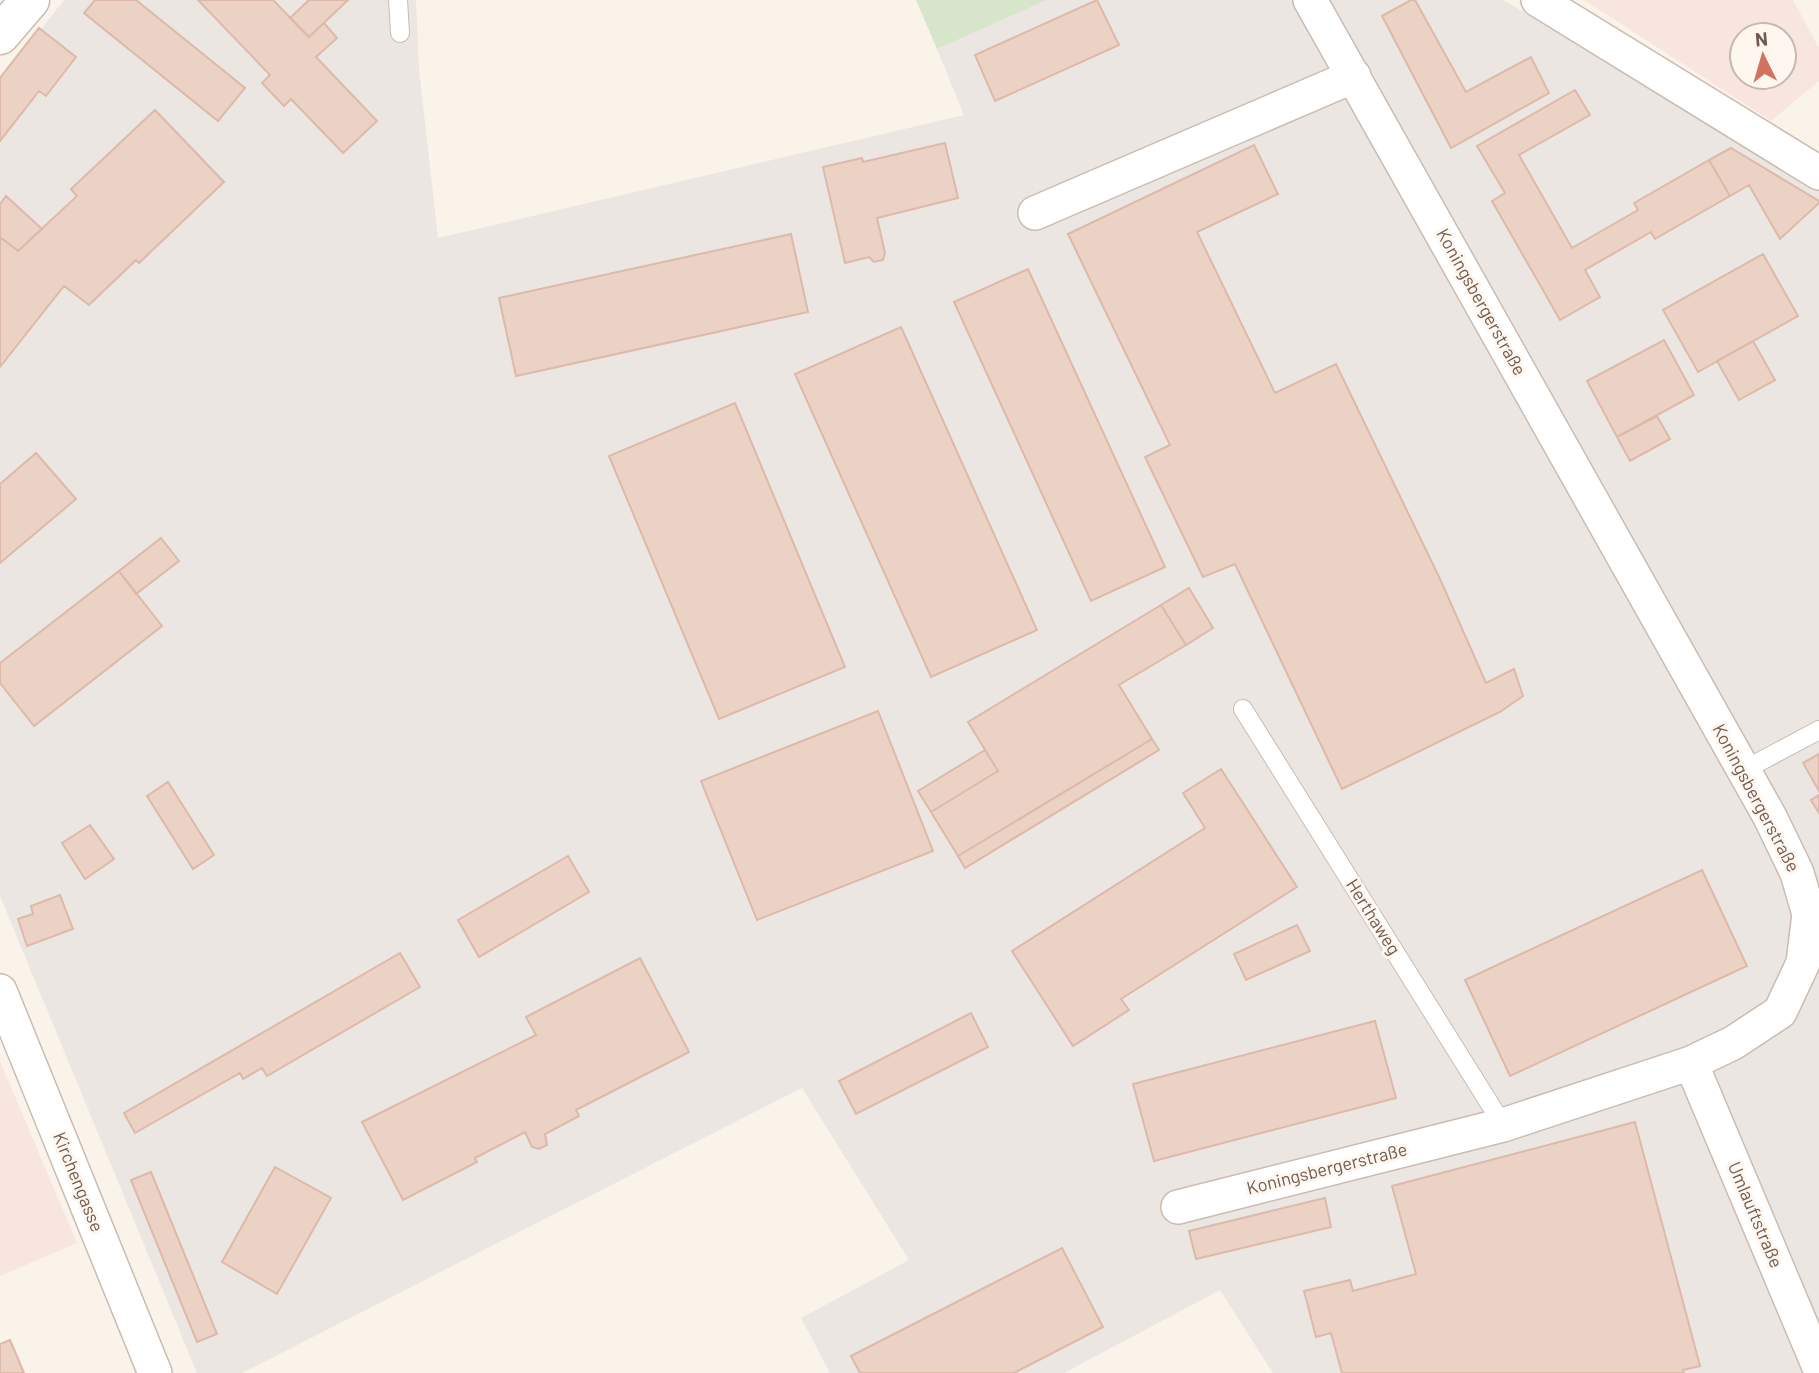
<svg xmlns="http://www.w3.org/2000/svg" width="1819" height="1373" viewBox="0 0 1819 1373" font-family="Barlow,sans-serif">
<rect width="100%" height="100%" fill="#faf3ea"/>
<path fill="#f9e5df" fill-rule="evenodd" d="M1584,0H1793L1819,48V81L1771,121ZM1784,35V77H1742V35Z
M0,1061L77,1243L0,1276Z"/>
<path fill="#ece6e2" d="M64,0H416L419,69L438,238L964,115L937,49L1047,0H1503L1819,187V1373H1273L1220,1290L1064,1373H830L801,1318L909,1260L802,1088L242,1373H197L0,896V81Z"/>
<path fill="#d7e6ca" d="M916,0H1047L937,49Z"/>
<path fill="#ecd2c5" stroke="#dcb9a8" stroke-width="2" d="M95,0H136L245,88L218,121L84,13Z
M198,0H273L309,37L324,23L337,38L316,57L377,121L343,153L291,99L284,106L262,83L270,75Z
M309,0H348L309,37L290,18Z
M1097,0L1119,45L995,101L975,55Z
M1411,0H1415L1466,92L1531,57L1549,93L1451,148L1382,16Z
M39,28L76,57L46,96L39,91L0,141V78Z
M1575,90L1590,115L1519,155L1572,248L1638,210L1634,203L1709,160L1730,196L1655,239L1651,232L1585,270L1600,297L1560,320L1492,201L1505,193L1477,146Z
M155,110L224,182L139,263L136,260L89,305L64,286L0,367V237L18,251L77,196L71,189Z
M945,143L958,198L877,218L885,253L883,260L874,262L869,257L845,263L823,167L862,158L863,162Z
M1254,145L1278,194L1197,232L1275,393L1336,364L1441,581L1486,683L1514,669L1523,696L1500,712L1342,789L1235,564L1203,577L1145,457L1170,445L1068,234Z
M1731,148L1819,201V203L1780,239L1749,185L1730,196L1709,160Z
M6,196L42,229L18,251L0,237V204Z
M791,234L808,312L516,376L499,298Z
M1763,254L1798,316L1698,372L1663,310Z
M1028,269L1165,567L1091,601L954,302Z
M901,327L1037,630L931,677L795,374Z
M1664,340L1694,395L1617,437L1587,381Z
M1753,341L1775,380L1739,400L1717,361Z
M735,403L845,667L719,719L609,456Z
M1657,416L1670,439L1630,461L1617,437Z
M36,453L76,499L0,563V484Z
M161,538L179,561L136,594L119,571Z
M119,571L162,626L34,726L0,683V663Z
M1189,588L1213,628L1186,645L1161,605Z
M1161,605L1186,645L1119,685L1152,739L958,856L931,812L998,771L968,722Z
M878,711L933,851L757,920L701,781Z
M1152,739L1159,750L965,868L958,856Z
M985,750L998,771L931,812L918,791Z
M1819,754V791L1803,763Z
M1221,769L1297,887L1121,999L1129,1010L1073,1046L1012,951L1205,828L1183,793Z
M168,782L214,855L193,869L147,796Z
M1819,795V813L1811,800Z
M90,825L114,859L85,879L62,843Z
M568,856L589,892L479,957L458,920Z
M1702,870L1747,966L1510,1076L1465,980Z
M60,895L73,929L27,946L18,919L33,914L31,906Z
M1297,925L1310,951L1246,980L1234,954Z
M400,953L420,987L267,1076L262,1068L243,1079L240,1073L135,1133L124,1113Z
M640,958L689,1052L576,1110L579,1116L545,1134L547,1145L539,1149L532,1147L525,1132L475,1158L477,1162L403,1200L362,1122L536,1035L526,1017Z
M971,1013L988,1047L856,1114L839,1081Z
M1375,1021L1396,1098L1154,1161L1133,1084Z
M1635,1122L1700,1366L1683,1370L1684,1373H1342L1331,1333L1316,1337L1304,1291L1350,1280L1353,1291L1416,1274L1392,1186Z
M275,1167L331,1198L277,1294L222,1262Z
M151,1172L217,1334L197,1342L131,1180Z
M1325,1198L1331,1227L1196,1259L1189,1231Z
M1062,1248L1103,1327L1014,1373H860L851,1356Z
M10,1340L24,1373H0V1344Z"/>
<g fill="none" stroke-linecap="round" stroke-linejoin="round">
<g stroke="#cbbbb1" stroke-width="20">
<path id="service" d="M398,0L400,33
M1243,709L1503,1125
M1744,770L1819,730"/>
</g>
<g stroke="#cbbbb1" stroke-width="36">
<path id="minor" d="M1538,0L1819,173
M1035,213L1354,76
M0,991L155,1373
M1691,1063L1819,1367
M1178,1207L1503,1125L1691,1063L1733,1043L1780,1012L1803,963L1809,914L1797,873L1770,817L1310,0"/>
</g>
<g stroke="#cbbbb1" stroke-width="41">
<path id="tertiary" d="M0,35L30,0"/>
</g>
<use href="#service" stroke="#fff" stroke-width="18"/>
<use href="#minor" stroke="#fff" stroke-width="33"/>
<use href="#tertiary" stroke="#fff" stroke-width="38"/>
</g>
<g text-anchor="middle" stroke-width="6" stroke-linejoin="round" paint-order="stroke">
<g font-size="18" fill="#715a50" stroke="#fdf7f0">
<text transform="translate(1481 302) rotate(61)" y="6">Koningsbergerstraße</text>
<text transform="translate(1756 798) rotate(62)" y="6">Koningsbergerstraße</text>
<text transform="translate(1373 917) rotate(58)" y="6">Herthaweg</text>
<text transform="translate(1327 1169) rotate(-14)" y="6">Koningsbergerstraße</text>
<text transform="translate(78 1182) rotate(68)" y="6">Kirchengasse</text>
<text transform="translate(1755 1215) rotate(67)" y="6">Umlauftstraße</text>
</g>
</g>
<g transform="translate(1763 56) rotate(355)"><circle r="33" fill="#fdf7f0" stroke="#c5b8b0" stroke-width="2"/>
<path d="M0-5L12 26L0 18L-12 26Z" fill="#d3735f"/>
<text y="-10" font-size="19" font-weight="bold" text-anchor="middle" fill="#715a50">N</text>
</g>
</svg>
